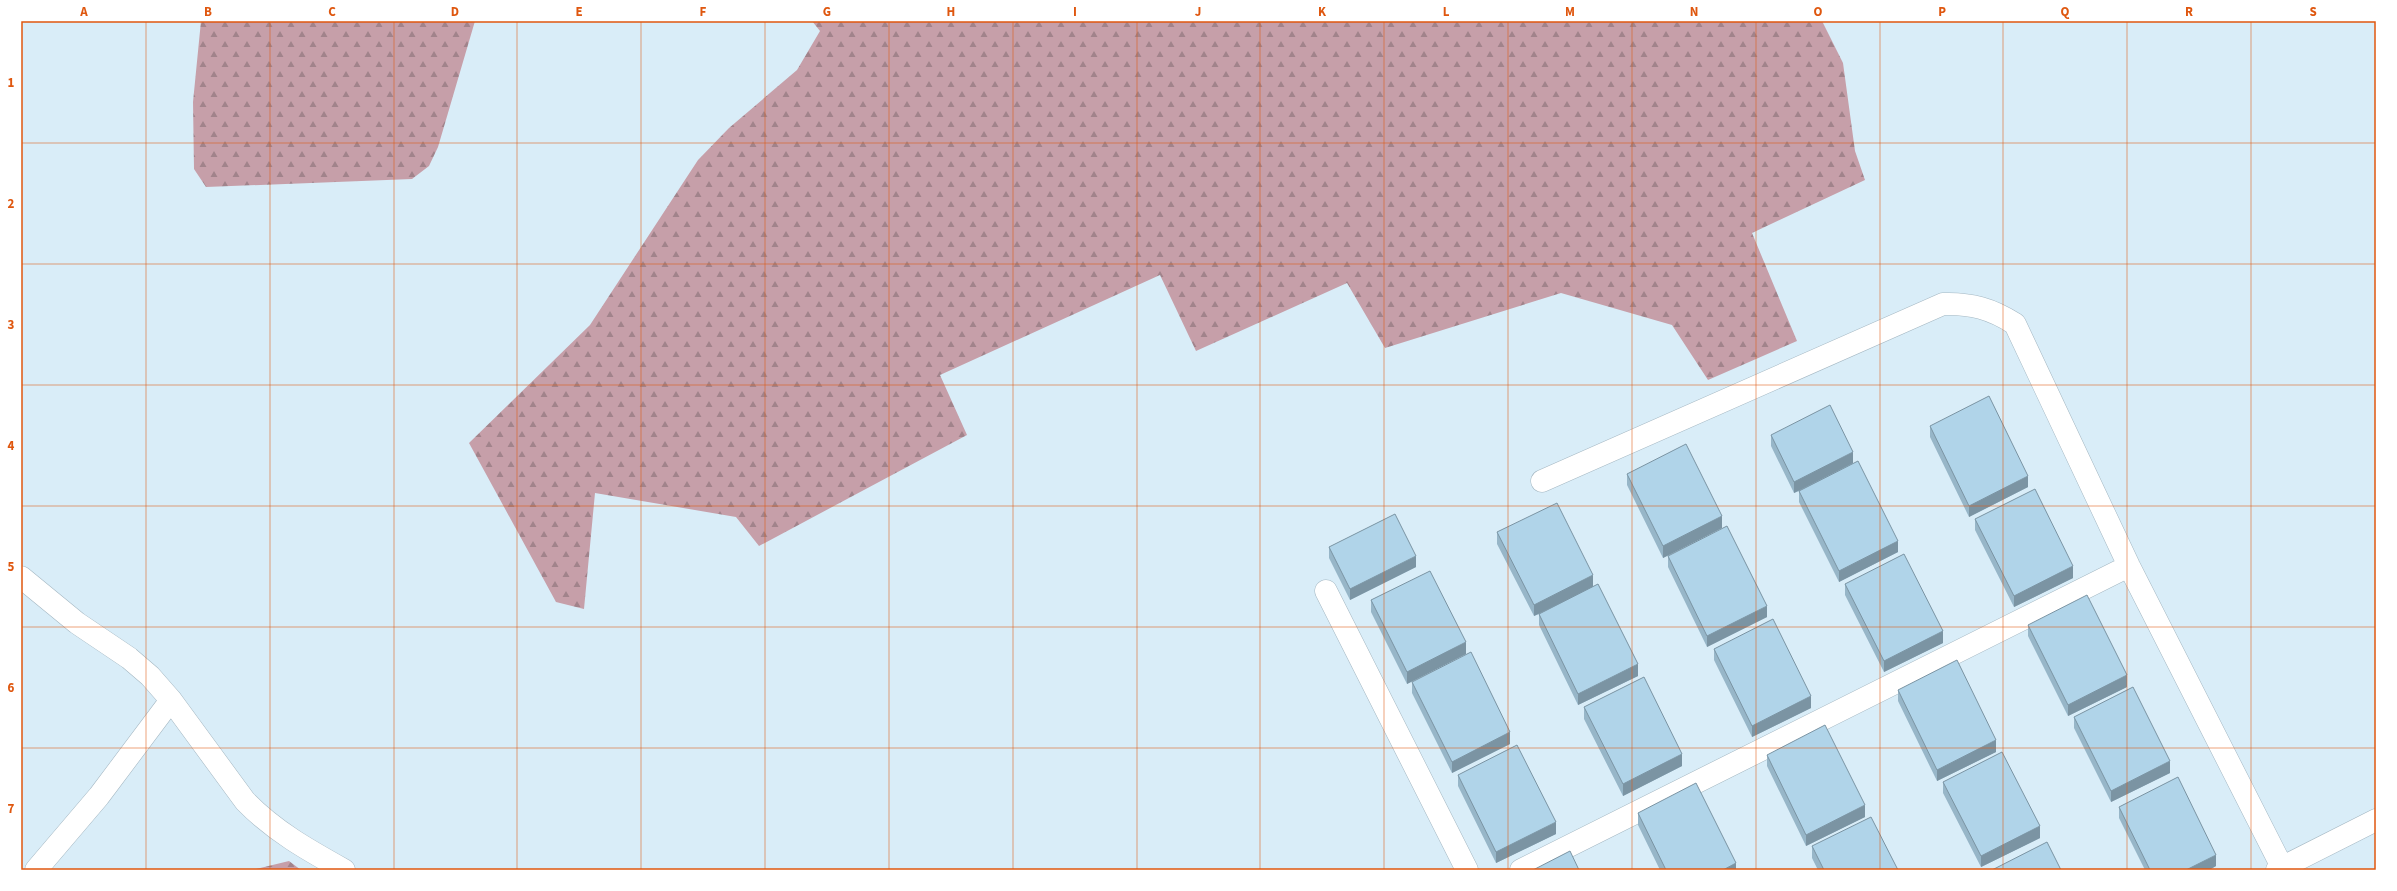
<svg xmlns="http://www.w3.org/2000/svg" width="2397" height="891" viewBox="0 0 2397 891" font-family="'Source Sans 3',sans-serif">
<defs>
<pattern id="forest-firs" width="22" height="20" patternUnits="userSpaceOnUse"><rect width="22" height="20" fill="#c69fa9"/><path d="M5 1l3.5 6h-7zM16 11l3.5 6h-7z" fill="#a1838b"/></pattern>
</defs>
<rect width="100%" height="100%" fill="#d9edf8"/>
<path fill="url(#forest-firs)" d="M201,21H475L438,147L429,166L412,179L206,187L194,169L193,102Z
M812,21H1822L1843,63L1855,151L1865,180L1752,233L1797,341L1708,380L1672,325L1561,293L1385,348L1347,283L1196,351L1160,275L940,375L967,435L759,546L736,517L595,493L584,609L556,602L469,443L590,325L698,160L729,128L797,70L820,31Z
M289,861L301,870H252Z"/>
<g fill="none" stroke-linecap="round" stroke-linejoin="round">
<g stroke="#a4b7c2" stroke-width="23">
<path id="minor" d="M1542,481L1943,304C1971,303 1992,309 2015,324L2129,566L2282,867
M21,577L77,623L129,658L150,676L171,700L245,801C274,831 308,850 344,870
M1326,591L1467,870
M36,870L99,796L171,700
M1521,870L2129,566
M2277,870L2376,820"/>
</g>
<use href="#minor" stroke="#fff" stroke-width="22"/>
</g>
<path fill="#97b6c8" d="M1930,426L2028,487L1969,517L1930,437Z
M1771,435L1853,463L1898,552L1839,582L1799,502V491L1794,493L1771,446Z
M1627,474L1722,528L1663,558L1627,485Z
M1975,519L2073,578L2014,607L1975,530Z
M1497,532L1593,587L1638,676L1578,705L1539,625V614L1534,616L1497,544Z
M1329,547L1416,567L1350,600L1329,558Z
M1668,556L1767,617L1707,647L1668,567Z
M1845,584L1943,643L1884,672L1845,595Z
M1371,600L1466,654L1407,684L1371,612Z
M2028,625L2127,687L2068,716L2028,636Z
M1714,649L1811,708L1752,737L1714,660Z
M1412,682L1510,744L1452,773L1412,693Z
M1898,690L1996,752L1937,781L1898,701Z
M1584,707L1682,766L1623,796L1584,719Z
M2074,717L2170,773L2111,802L2074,728Z
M1767,755L1865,817L1806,846L1767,766Z
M1458,775L1556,834L1496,863L1458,786Z
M1943,782L2040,838L1981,867L1943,793Z
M2119,807L2216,866L2209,870H2145L2119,818Z
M1638,813L1736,870H1660L1638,825Z
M1812,846L1898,870H1818L1812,858Z"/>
<path fill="#7b94a3" d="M1853,452V463L1794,493V482Z
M2028,476V487L1969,517V506Z
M1722,516V528L1663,558V546Z
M1898,541V552L1839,582V571Z
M1416,556V567L1350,600V589Z
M2073,566V578L2014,607V596Z
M1593,575V587L1534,616V605Z
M1767,606V617L1707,647V636Z
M1943,631V643L1884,672V661Z
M1466,642V654L1407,684V672Z
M1638,664V676L1578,705V694Z
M2127,675V687L2068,716V705Z
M1811,696V708L1752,737V726Z
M1510,732V744L1452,773V762Z
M1996,740V752L1937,781V770Z
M1682,754V766L1623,796V784Z
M2170,761V773L2111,802V791Z
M1865,805V817L1806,846V835Z
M1556,822V834L1496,863V852Z
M2040,826V838L1981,867V856Z
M2216,855V866L2209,870H2186Z
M1736,863V870H1723Z"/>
<path fill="#b0d4e9" stroke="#7b94a3" d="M1989,396L2028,476L1969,506L1930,426Z
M1830,405L1853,452L1794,482L1771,435Z
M1686,444L1722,516L1663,546L1627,474Z
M1858,461L1898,541L1839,571L1799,491Z
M2035,489L2073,566L2014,596L1975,519Z
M1557,503L1593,575L1534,605L1497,532Z
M1395,514L1416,556L1350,589L1329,547Z
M1727,526L1767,606L1707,636L1668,556Z
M1904,554L1943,631L1884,661L1845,584Z
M1430,571L1466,642L1407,672L1371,600Z
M1598,584L1638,664L1578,694L1539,614Z
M2087,595L2127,675L2068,705L2028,625Z
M1773,619L1811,696L1752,726L1714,649Z
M1471,652L1510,732L1452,762L1412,682Z
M1957,660L1996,740L1937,770L1898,690Z
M1644,677L1682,754L1623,784L1584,707Z
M2133,687L2170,761L2111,791L2074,717Z
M1825,725L1865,805L1806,835L1767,755Z
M1517,745L1556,822L1496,852L1458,775Z
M2002,752L2040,826L1981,856L1943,782Z
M2178,777L2216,855L2186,870H2150L2119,807Z
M1696,783L1736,863L1723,870H1666L1638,813Z
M1871,817L1898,870H1824L1812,846Z
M2047,842L2061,870H1992Z
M1570,851L1579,870H1533Z"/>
<path fill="none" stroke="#df570f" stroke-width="1" stroke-opacity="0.55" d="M146,21V870M270,21V870M394,21V870M517,21V870M641,21V870M765,21V870M889,21V870M1013,21V870M1137,21V870M1260,21V870M1384,21V870M1508,21V870M1632,21V870M1756,21V870M1880,21V870M2003,21V870M2127,21V870M2251,21V870M21,143H2376M21,264H2376M21,385H2376M21,506H2376M21,627H2376M21,748H2376"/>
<rect width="2397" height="891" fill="none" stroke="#ffffff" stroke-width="44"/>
<rect x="22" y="22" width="2353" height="847" fill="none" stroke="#df570f" stroke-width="1.5"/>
<g font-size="13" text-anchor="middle" font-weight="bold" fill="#df570f">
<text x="84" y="16">A</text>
<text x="208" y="16">B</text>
<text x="332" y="16">C</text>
<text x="455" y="16">D</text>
<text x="579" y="16">E</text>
<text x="703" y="16">F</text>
<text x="827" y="16">G</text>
<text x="951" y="16">H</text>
<text x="1075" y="16">I</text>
<text x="1198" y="16">J</text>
<text x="1322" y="16">K</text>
<text x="1446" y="16">L</text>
<text x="1570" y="16">M</text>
<text x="1694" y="16">N</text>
<text x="1818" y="16">O</text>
<text x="1942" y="16">P</text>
<text x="2065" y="16">Q</text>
<text x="2189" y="16">R</text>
<text x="2313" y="16">S</text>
<text x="11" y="87">1</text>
<text x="11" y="208">2</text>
<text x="11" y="329">3</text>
<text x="11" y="450">4</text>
<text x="11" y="571">5</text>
<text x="11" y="692">6</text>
<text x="11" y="813">7</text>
</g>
</svg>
